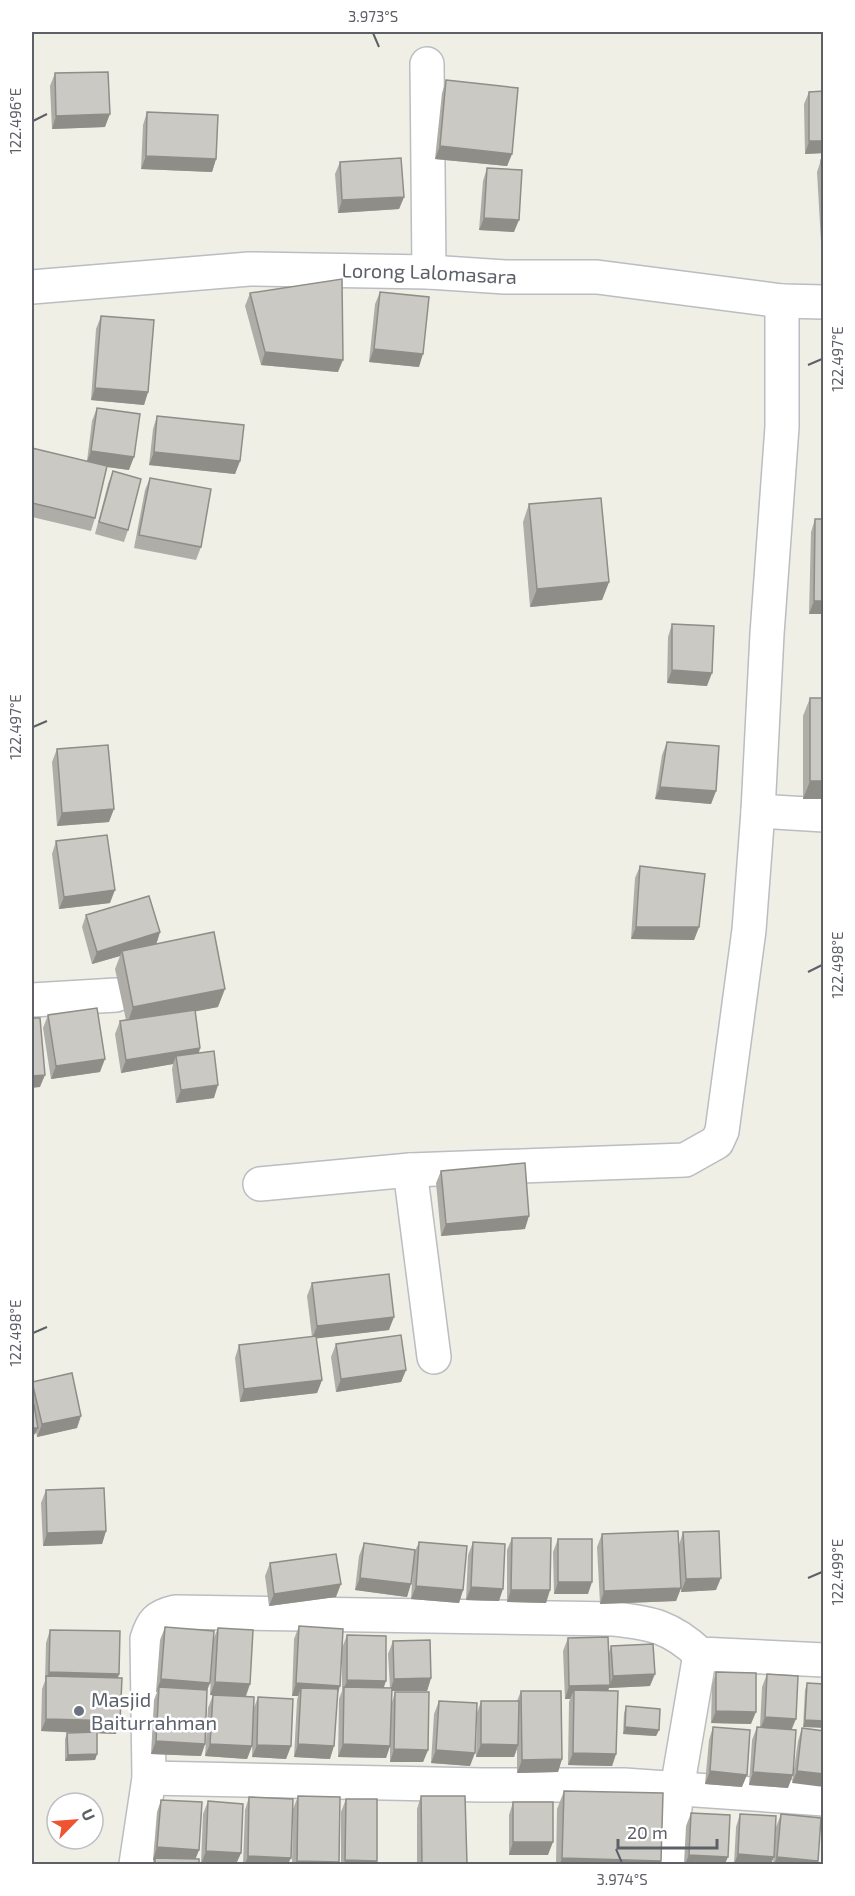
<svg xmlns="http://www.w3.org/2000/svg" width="855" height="1896" viewBox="0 0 855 1896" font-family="'Exo 2',sans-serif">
<rect width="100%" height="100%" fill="#f0efe6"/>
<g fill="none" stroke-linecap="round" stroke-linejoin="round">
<g stroke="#babdc2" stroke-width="36">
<g id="street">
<path d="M427,64L429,272"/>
<path id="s1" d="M32,287L249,269L429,272L505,277H597L782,301L824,302"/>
<path d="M758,811L824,815"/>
<path d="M32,1000L116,995"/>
<path d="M410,1170L434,1357"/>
<path d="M260,1184L410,1170L685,1160L717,1142L722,1131L749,930L758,811L767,634L782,427V301"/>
<path d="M149,1778L482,1785H624L824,1799"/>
<path d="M136,1864L149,1778L147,1639C152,1622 157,1616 175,1612L614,1619C652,1623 671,1627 700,1654L824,1660"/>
<path d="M669,1864L677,1789L700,1654"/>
</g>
</g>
<use href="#street" stroke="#fff" stroke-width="33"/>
</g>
<path fill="#afada8" d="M55,73L105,127L52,129L50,86Z
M446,80L512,154L507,166L435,159L442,93Z
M824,91V153L805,154L804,104L809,92Z
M147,112L216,159L212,172L141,169L143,125Z
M824,159V242H821L817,172L821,160Z
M340,162L404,197L399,209L338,213L335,174Z
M487,168L514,232L479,230L483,181Z
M380,292L419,367L369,362L375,304Z
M250,293L338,372L261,365L245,306Z
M101,316L148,392L144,405L91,400L96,329Z
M97,408L129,470L107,467L95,518L91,531L32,517V448L87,461L92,421Z
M157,416L240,461L235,474L149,465L153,429Z
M113,471L128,530L124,542L95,534L108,484Z
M150,478L201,547L196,560L134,548L145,490Z
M529,504L609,582L602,600L530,607L523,522Z
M815,519L824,614H809L811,532Z
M672,624L707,686L667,683L668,637Z
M810,698L824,799H803V716Z
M667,742L716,791L711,804L655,799L662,755Z
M57,749L109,822L57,826L52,762Z
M56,841L110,903L59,909L52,854Z
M640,866L699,927L694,940L631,939L635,878Z
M86,915L160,932L156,944L218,1007L195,1011L200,1048L199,1053L214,1098L176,1103L172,1069L173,1064L121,1073L115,1034L120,1021L126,1020L115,969L120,956L92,964L82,927Z
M48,1015L100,1072L51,1079L43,1028Z
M441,1171L525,1229L441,1236L436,1183Z
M312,1283L389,1330L316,1338L322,1380L317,1393L240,1402L235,1358L239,1345L312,1337L307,1296Z
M336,1344L406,1370L401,1382L336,1392L331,1357Z
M32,1382L77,1428L37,1437L36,1432L35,1434L32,1435Z
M46,1490L106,1531L102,1544L43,1546L41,1503Z
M683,1532L716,1590L681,1592L680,1571L681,1588L676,1601L600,1604L597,1547L602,1534L679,1545Z
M512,1538L550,1590L546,1603L507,1602V1550Z
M558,1539L588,1594H554L553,1552Z
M419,1542L463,1590L459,1603L411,1599L413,1568L407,1597L355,1590L359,1556L364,1543L415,1551Z
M473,1542L499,1601L466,1600L468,1555Z
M270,1563L336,1597L269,1606L265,1576Z
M299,1626L337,1694L330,1759L294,1757L297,1700L298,1696H292L294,1639Z
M165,1627L207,1690L205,1744L201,1756L151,1754L154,1700L157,1692H156L160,1640Z
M218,1628L250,1684L246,1697L252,1746L247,1759L205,1756L208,1708L213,1695L227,1696L210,1695L213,1640Z
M50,1630L119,1674L118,1678L116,1734L97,1733V1754L95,1760L65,1761V1739L67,1733H80L41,1731L42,1689L45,1681L46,1643Z
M347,1635L383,1688H390L388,1654L393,1641L431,1678L427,1691H392V1702L395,1692L428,1750L423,1762H390V1746L386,1758L338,1757L339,1699L342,1691V1648Z
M568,1638L609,1653L611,1646L650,1686L609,1688L608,1691L616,1754L612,1766L568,1765L569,1702L570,1699H565L563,1651Z
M716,1672L751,1724L711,1723L712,1685Z
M767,1674L792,1730L788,1788L749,1785L752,1740L757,1727H760L762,1687Z
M807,1683L824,1684L803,1727L805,1690Z
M521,1691L562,1759L558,1772L517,1773V1749L514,1757H476L477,1713L481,1701H517Z
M258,1697L291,1746L286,1759L252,1757L253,1710Z
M439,1701L470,1766L431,1763L434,1714Z
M626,1706L659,1730L656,1736L623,1734L624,1713Z
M713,1727L742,1787L705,1784L709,1740Z
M802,1728L824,1731L792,1783L798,1741Z
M564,1791L660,1864H556L557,1809Z
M298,1796L339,1862L338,1864H292L293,1809Z
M421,1796L467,1864H417V1809Z
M249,1797L288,1864H243L245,1810Z
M346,1799L376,1864H341V1812Z
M161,1800L199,1850L195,1859L153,1864L155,1860H153L157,1812Z
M208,1801L241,1853L236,1864H201L203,1814Z
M513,1802L548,1855H509V1815Z
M691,1813L725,1864H684L686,1826Z
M740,1814L771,1864H734L736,1827Z
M781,1814L818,1861L817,1864H773L776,1827Z
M824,1835V1864H821Z"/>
<path fill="#8e8d88" d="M110,114L105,127L52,129L56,116Z
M809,141H824V153L805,154Z
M440,146L512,154L507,166L435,159Z
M146,156L216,159L212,172L141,169Z
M404,197L399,209L338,213L342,200Z
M484,218L519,220L514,232L479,230Z
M374,349L423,354L419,367L369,362Z
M265,352L343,360L338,372L261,365Z
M95,388L148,392L144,405L91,400Z
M91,451L134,457L129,470L86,464Z
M154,452L240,461L235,474L149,465Z
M609,582L602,600L530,607L537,589Z
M814,601H824V614H809Z
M672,670L712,673L707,686L667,683Z
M810,781H824V799H803Z
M660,787L716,791L711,804L655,799Z
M114,809L109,822L57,826L62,813Z
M115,890L110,903L59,909L64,897Z
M636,927H699L694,940L631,939Z
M160,932L156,945L122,951L120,956L92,964L97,952Z
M225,989L218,1007L127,1025L133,1007Z
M200,1048L196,1061L176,1056L173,1064L121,1073L126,1060Z
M105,1059L100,1072L51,1079L56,1066Z
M45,1075L40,1087L32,1088V1076Z
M218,1085L214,1098L176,1103L181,1090Z
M529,1216L525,1229L441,1236L446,1224Z
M394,1317L389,1330L312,1339L317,1326Z
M406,1370L401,1382L336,1392L341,1379Z
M322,1380L317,1393L240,1402L244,1389Z
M81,1416L77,1428L37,1437L42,1424Z
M32,1428H38L35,1434L32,1435Z
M106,1531L102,1544L43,1546L47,1533Z
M360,1578L411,1584L407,1597L355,1590Z
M721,1578L716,1590L681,1592L686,1579Z
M558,1582H592L588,1594H554Z
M341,1584L336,1597L269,1606L274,1594Z
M416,1586L463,1590L459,1603L411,1599Z
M471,1587L503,1589L499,1601L466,1600Z
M681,1588L676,1601L600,1604L604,1591Z
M511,1590H550L546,1603L507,1602Z
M49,1672L119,1674L115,1686L46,1680Z
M655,1674L650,1686L609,1688L605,1698L574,1690L570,1699H565L569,1686L610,1685L613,1676Z
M431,1678L427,1691H390L394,1679Z
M161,1679L210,1683L205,1696L159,1687L156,1692Z
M347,1680L386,1681L382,1693L344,1689Z
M215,1682L250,1684L245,1697L210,1695Z
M296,1683L340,1686L336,1699L301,1688L298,1696H292Z
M716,1711L756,1712L751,1724L711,1723Z
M765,1717L796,1719L791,1731L760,1730Z
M46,1719L120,1721L116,1734L41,1731Z
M805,1720L824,1721V1728L803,1727Z
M625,1727L659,1730L656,1736L623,1734Z
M156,1741L205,1744L201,1756L151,1754Z
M210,1744L252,1746L247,1759L205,1756Z
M298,1744L334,1746L330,1759L294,1757Z
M343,1744L390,1746L386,1758L338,1757Z
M481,1744L518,1745L514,1757H476Z
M257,1745L291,1746L286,1759L252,1757Z
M394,1749L428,1750L423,1762H390Z
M436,1750L475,1753L470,1766L431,1763Z
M573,1753L616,1754L612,1766L568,1765Z
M97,1754L95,1760L65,1761L68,1755Z
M562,1759L558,1772L517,1773L522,1760Z
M710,1771L747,1775L742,1787L705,1784Z
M797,1771L824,1774V1787L792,1783Z
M753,1772L793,1775L788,1788L749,1785Z
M513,1842H553L548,1855H509Z
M157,1847L199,1850L194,1863L153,1860Z
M206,1851L241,1853L236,1864H201Z
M738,1854L774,1857L771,1864H734Z
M689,1855L728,1857L725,1864H685Z
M248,1856L291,1858L288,1864H245Z
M777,1857L818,1861L817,1864H774Z
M562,1858L661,1861L660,1864H560Z
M345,1860L377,1861L376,1864H344Z
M297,1861L339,1862L338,1864H295Z"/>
<path fill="#cbc9c3" stroke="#8e8d88" stroke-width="1.5" d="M108,72L110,114L56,116L55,73Z
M446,80L518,88L512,154L440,146Z
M824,91V141H809V92Z
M147,112L218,115L216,159L146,156Z
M401,158L404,197L342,200L340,162Z
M824,159V194L821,160Z
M487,168L522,170L519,220L484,218Z
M342,279L343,360L265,352L250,293Z
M380,292L429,297L423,354L374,349Z
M101,316L154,320L148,392L95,388Z
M97,408L140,414L134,457L91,451Z
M157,416L244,425L240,461L154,452Z
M32,448L107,466L95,518L32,503Z
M113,471L141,479L128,530L99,522Z
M150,478L211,489L201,547L139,535Z
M601,498L609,582L537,589L529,504Z
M815,519H824V601H814Z
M672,624L714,626L712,673L672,670Z
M810,698H824V781H810Z
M667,742L719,746L716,791L660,787Z
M108,745L114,809L62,813L57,749Z
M107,835L115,890L64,897L56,841Z
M640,866L705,874L699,927H636Z
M149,896L160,932L97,952L86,915Z
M214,932L225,989L133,1007L122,951Z
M97,1008L105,1059L56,1066L48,1015Z
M195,1010L200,1048L126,1060L120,1021Z
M32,1018H40L45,1075L32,1076Z
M214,1051L218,1085L181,1090L176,1056Z
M525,1163L529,1216L446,1224L441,1171Z
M389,1274L394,1317L317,1326L312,1283Z
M401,1335L406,1370L341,1379L336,1344Z
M316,1336L322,1380L244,1389L239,1345Z
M72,1373L81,1416L42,1424L32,1382Z
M32,1405H34L38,1428H32Z
M104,1488L106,1531L47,1533L46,1490Z
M678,1531L681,1588L604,1591L602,1534Z
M719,1531L721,1578L686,1579L683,1532Z
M512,1538H551L550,1590H511Z
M558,1539H592V1582H558Z
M419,1542L467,1546L463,1590L416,1586Z
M473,1542L505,1544L503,1589L471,1587Z
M364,1543L415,1550L411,1584L360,1578Z
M336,1554L341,1584L274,1594L270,1563Z
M299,1626L343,1629L340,1686L296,1683Z
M165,1627L214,1631L210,1683L161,1679Z
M218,1628L253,1630L250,1684L215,1682Z
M50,1630L120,1631L119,1674L49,1672Z
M347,1635L386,1636V1681L347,1680Z
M608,1637L610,1685L569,1686L568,1638Z
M430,1640L431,1678L394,1679L393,1641Z
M653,1644L655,1674L613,1676L611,1646Z
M716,1672L756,1673V1712L716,1711Z
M767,1674L798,1676L796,1719L765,1717Z
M46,1676L122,1678L120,1721L46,1719Z
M807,1683L824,1684V1721L805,1720Z
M159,1687L207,1690L205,1744L156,1741Z
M344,1687L392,1688L390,1746L343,1744Z
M301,1688L338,1689L334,1746L298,1744Z
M574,1690L618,1691L616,1754L573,1753Z
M521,1691H561L562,1759L522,1760Z
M395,1692H429L428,1750L394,1749Z
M213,1695L254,1697L252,1746L210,1744Z
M258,1697L293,1699L291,1746L257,1745Z
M439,1701L477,1703L475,1753L436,1750Z
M481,1701H519L518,1745L481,1744Z
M626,1706L660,1709L659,1730L625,1727Z
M713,1727L750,1730L747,1775L710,1771Z
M757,1727L796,1730L793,1775L753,1772Z
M802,1728L824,1731V1774L797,1771Z
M97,1732V1754L68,1755L67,1733Z
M564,1791L663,1793L661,1861L562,1858Z
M298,1796L340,1797L339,1862L297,1861Z
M421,1796H465L467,1864H422Z
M249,1797L293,1799L291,1858L248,1856Z
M346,1799H377V1861L345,1860Z
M161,1800L202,1802L199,1850L157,1847Z
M208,1801L243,1804L241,1853L206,1851Z
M513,1802H553V1842H513Z
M691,1813L730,1815L728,1857L689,1855Z
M740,1814L776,1816L774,1857L738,1854Z
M781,1814L821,1818L818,1861L777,1857Z
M155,1858L199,1859V1864H155Z"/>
<path fill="none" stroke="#5d6067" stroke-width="2" d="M373,33L379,47M33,121L47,114M808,365L822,359M33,727L47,721M808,972L822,965M33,1333L47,1327M808,1578L822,1572M616,1849L622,1863"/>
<circle fill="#6b7280" stroke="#fff" stroke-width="2" cx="79" cy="1711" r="6"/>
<g text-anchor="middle" stroke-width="5" stroke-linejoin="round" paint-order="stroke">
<g font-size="20" fill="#5d6067" stroke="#fff">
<text dy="7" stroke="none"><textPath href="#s1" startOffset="398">Lorong Lalomasara</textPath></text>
</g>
<g font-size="20" fill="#5b616d" stroke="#fff" text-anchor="start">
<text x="91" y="1707">Masjid<tspan x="91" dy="23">Baiturrahman</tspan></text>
</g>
</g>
<rect width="855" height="1896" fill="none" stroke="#ffffff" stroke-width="66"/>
<g transform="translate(75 1821) rotate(65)"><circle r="28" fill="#ffffff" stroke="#bebfc2" stroke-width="1.5"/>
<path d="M0-4.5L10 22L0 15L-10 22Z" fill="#ed542f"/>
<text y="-9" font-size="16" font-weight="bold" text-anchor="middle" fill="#5d6067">U</text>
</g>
<path d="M618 1839v9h99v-9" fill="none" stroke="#5d6067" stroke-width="3"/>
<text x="627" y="1839" font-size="18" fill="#5d6067" stroke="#ffffff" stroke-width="4.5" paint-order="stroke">20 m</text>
<rect x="33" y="33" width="789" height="1830" fill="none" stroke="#5d6067" stroke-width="2"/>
<g font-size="15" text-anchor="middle" fill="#5d6067">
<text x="373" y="22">3.973°S</text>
<text transform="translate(16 121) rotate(-90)" y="5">122.496°E</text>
<text transform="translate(838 359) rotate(-90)" y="5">122.497°E</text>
<text transform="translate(16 727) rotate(-90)" y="5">122.497°E</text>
<text transform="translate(838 965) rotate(-90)" y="5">122.498°E</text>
<text transform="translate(16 1333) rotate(-90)" y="5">122.498°E</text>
<text transform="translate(838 1572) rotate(-90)" y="5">122.499°E</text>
<text x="622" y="1885">3.974°S</text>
</g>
</svg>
